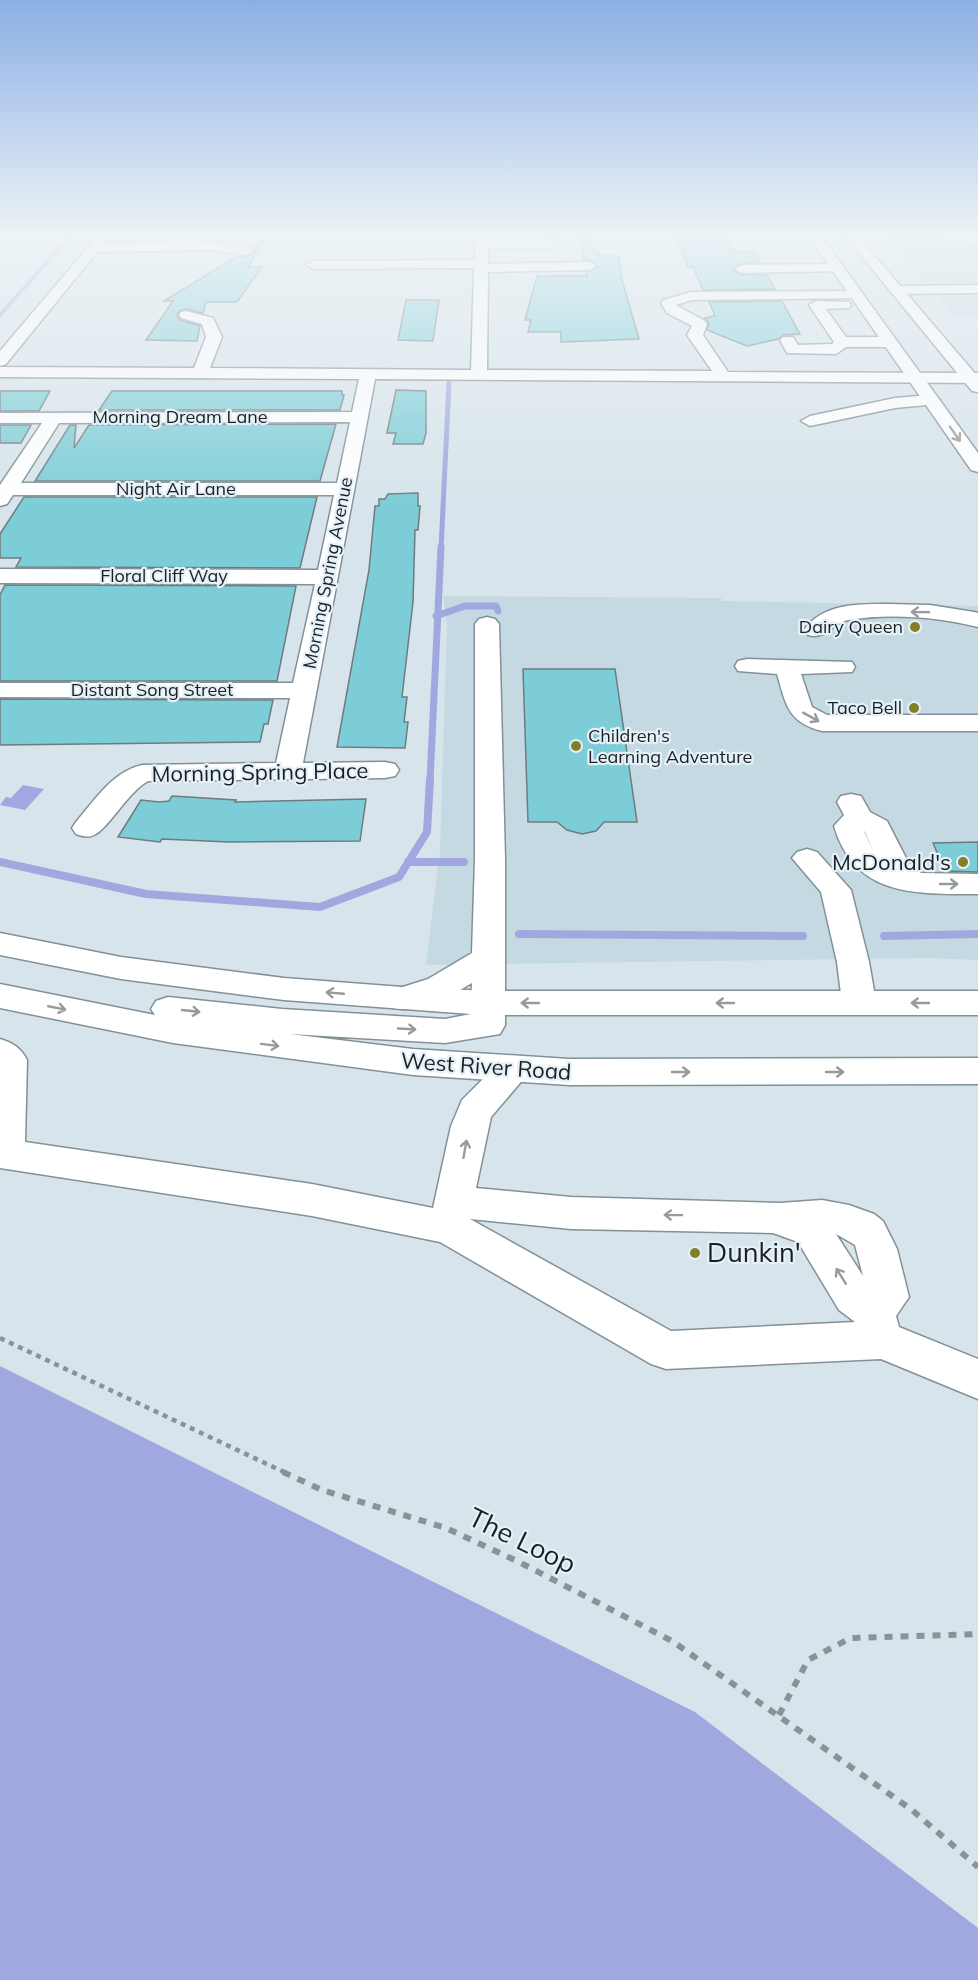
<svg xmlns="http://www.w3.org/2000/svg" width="978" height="1980" viewBox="0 0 978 1980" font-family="Mulish,sans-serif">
<rect width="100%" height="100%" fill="#d7e4eb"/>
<path fill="#c5d9e3" d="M882,232H952L978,237V318L953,317Z
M443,596L721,598L722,601L978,606V960L928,958L426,965L440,850L447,624Z"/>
<path fill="#a1a8e0" d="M23,785L44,789L25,810L0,805L6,797L11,798Z
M0,1366L695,1712L978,1928V1980H0Z"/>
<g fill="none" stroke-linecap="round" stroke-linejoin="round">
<path stroke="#a1a8e0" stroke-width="4" d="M0,315L74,232"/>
<path stroke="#a1a8e0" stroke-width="5" d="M441,549L449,383"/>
<path stroke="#a1a8e0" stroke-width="7" d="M436,616L465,606H496L498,611
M430,781L441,547"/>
<path stroke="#a1a8e0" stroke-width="8" d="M0,862L146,894L320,907L399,877L427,832L430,779
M408,862H464
M519,934L803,936
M884,936L978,934"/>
</g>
<path fill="#7ccdd7" stroke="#6e7c7d" stroke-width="1.5" d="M578,232H583L600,256H619L622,280L639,339L561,342V332H528L531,320H525L537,276H587L586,272L598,267L590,260H584Z
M675,234L726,238L733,251H754L760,263H741L733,270L742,275H767L775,289L703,290L693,267H688Z
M264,240L248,267H262L237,302H206L203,313L187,309L179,311L177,316L180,320L200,326L197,341L146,340L173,301H164L238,256L246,257L254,253L255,250L251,248Z
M406,300H439L433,341L398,340Z
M782,301L800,334L783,335L778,339L747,346L707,330L709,323L705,318L715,316L709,302Z
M396,390L426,391V433L423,444H393L396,433H387Z
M0,391H50L39,411H0Z
M112,391H342V395H344L340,410H99Z
M336,424L320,481H35L70,425H76L74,448L89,425Z
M0,425H31L21,443H0Z
M418,493V506H420L418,530H415L413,602L402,697H407L404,722H408L405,748L337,747L369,570L375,506H379V499H385L388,494Z
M24,497H317L300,568L16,567L21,558H0V534Z
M5,585L296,586L277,681H0V595Z
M523,669H615L637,822H604L596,831L582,834L567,830L557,822H528Z
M0,699L273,700L268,724H264L260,742L0,745Z
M172,796L236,800L235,802L366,799L360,841L229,842L162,839L160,842L118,837L141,800L159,802L169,801Z
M978,842V872L945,871L933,843Z"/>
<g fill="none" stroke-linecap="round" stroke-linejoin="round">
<g stroke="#839096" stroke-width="3">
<path id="minor" d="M101,232H113L104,244C130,244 237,236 253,251L246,255L214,250L97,252L6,364L0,366V351Z
M476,232H517L557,241L558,244L552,248H488V264L589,262L596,266L589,270L488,272L487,370L712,371L687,335L692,326L667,313L661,303L663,300L691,292L857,291L862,292V298L692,300L676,305L705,321L707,324L703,335L728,372L978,373V383L375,379L303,763L385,762L395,764L399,770L395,776L385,778L148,781C127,793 109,828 94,835C88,838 82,836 76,834L72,828L76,822C95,800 112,772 142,765L276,763L290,698L0,697V683H293L315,584L0,583V569L318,570L334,495H13L7,504L0,506V485L42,423H0V413L352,412L359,379L0,377V367L194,368L206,337L202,324L181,318L179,315L181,312L186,311L213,318L222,337L210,368L471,370L474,268L313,269L306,265L313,261L475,260ZM488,239L517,240H519H488ZM350,422L337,483H21L59,423Z
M924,232H951L978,236V244L930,236Z
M838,264L843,265V271L742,273L735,269L742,265Z
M978,285V293L895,294L888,290L895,286Z
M816,301L849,302L851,305L849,308L826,309L846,337H890L898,342L890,347H846L836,354L787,353L780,340L783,337H793L798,345L832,344L834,342L809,305Z
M931,395L940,400L937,404L895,408L810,426L801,421L810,416L895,398Z
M888,604L930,605L974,612L978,613V627C937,617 890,613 849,620C832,623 826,640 808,635L804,630C823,603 859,604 888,604Z
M487,617L495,619L499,624L505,859V1003L500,1011L488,1015L476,1011L471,1003L472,983C450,996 416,1015 390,1007L385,999L390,991L428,979L472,953L475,859V624L479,619Z
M747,659L852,662L855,667L852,672L801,674L812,707L827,715H978V731H822C787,722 786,704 777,674L738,671L735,666L738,661Z
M851,794L861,796L870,812L887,821L908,862L921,873L978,874V894C915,894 855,897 834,826L844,815L837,802L841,796ZM864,831L865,832L874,853Z
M807,849L817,852L851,890L869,962L876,1002L871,1010L859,1014L847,1010L842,1002L837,962L821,892L792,858L797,852Z
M0,1039C13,1043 21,1048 27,1060L25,1142L312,1184L433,1208L451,1126L462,1100L502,1060L514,1056L526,1060L532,1069L491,1117L476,1188L571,1197L780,1203L822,1200L849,1205L874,1214L883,1221L897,1249L909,1297L896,1316L899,1327L978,1359V1399L881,1359L666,1369L651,1364L440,1242L312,1216L0,1168ZM470,1219L571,1229L773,1233L798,1242L839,1310L855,1322L671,1331ZM836,1234L855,1245L863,1276Z"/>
</g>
<g stroke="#839096" stroke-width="3">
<path id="major" d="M806,232H818L978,453V472L971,470Z
M842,232H854L978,377V392L972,391Z
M0,933L121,957L284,978L402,987L488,991H978V1015H505V1025L500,1034L445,1043L290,1034L413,1049L569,1059L978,1058V1084L569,1085L413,1075L173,1043L0,1008V984L155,1015L151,1009L156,1001L168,997L282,1009L445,1019L471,1014L284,1000L121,979L0,955Z"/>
</g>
<path stroke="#899297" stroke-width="4.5" stroke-dasharray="5 5" stroke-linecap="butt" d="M0,1338L286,1473"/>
<path stroke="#899297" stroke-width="6" stroke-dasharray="8 8" stroke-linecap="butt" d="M283,1472L322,1490L446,1528L519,1562L672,1641L912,1810L978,1867
M779,1715L808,1660L851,1638L978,1634"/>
<use href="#minor" fill="#fff" fill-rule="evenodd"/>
<use href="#major" fill="#fff" fill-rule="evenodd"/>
</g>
<defs><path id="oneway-shaft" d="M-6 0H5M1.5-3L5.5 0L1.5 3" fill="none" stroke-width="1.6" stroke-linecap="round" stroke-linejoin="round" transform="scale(1.5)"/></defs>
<g stroke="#989a9c">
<use href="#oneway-shaft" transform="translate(955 434) rotate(55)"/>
<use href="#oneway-shaft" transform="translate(920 612) rotate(-179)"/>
<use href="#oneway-shaft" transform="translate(811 717) rotate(29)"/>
<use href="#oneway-shaft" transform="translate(949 884)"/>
<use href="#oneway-shaft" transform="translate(335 993) rotate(-175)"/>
<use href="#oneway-shaft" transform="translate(530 1003) rotate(180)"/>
<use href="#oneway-shaft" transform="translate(725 1003) rotate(180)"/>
<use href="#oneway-shaft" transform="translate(920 1003) rotate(-180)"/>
<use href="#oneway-shaft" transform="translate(57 1008) rotate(11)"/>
<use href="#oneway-shaft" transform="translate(191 1011) rotate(6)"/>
<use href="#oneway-shaft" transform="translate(407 1029) rotate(3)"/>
<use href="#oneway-shaft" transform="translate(270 1045) rotate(7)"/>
<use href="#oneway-shaft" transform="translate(681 1072)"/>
<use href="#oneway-shaft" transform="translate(835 1072)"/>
<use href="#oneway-shaft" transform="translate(465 1149) rotate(-80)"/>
<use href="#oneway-shaft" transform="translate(673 1215) rotate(-179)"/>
<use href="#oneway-shaft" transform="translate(841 1276) rotate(-122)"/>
</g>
<linearGradient id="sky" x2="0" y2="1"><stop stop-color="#8bafe5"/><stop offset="0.46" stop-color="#edf3f6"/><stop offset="1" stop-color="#edf3f6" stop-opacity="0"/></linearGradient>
<rect width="978" height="509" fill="url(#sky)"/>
<g fill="#847f26" stroke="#e4f1f8" stroke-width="2">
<circle cx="915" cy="627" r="6"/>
<circle cx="914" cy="708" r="6"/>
<circle cx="576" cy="746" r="6"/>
<circle cx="963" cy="862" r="6"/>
<circle cx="695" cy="1253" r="6"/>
</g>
<g text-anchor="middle" stroke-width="4.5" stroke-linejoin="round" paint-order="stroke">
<g font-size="18" fill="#1b1f22" stroke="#e4f1f8">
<text x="180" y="423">Morning Dream Lane</text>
<text x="176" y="495">Night Air Lane</text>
<text transform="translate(328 573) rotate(-79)" y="6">Morning Spring Avenue</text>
<text x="164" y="582">Floral Cliff Way</text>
<text x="152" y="696">Distant Song Street</text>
</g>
<g font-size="18" fill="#1b1f22" stroke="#e4f1f8" text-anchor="end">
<text x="903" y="633">Dairy Queen</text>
<text x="902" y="714">Taco Bell</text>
<text x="588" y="742" text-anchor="start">Children's<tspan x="588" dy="21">Learning Adventure</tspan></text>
</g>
<g font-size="22" fill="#1b1f22" stroke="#e4f1f8">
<text transform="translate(260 772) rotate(-1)" y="8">Morning Spring Place</text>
<text transform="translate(486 1066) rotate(4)" y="8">West River Road</text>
</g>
<g font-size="22" fill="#1b1f22" stroke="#e4f1f8" text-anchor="end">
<text x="951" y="870">McDonald's</text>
</g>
<g font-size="27" fill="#1b1f22" stroke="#e4f1f8" text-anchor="start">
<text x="707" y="1262">Dunkin'</text>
</g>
<g font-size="27" fill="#1b1f22" stroke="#e4f1f8">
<text transform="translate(522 1541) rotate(26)" y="9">The Loop</text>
</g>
</g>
</svg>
